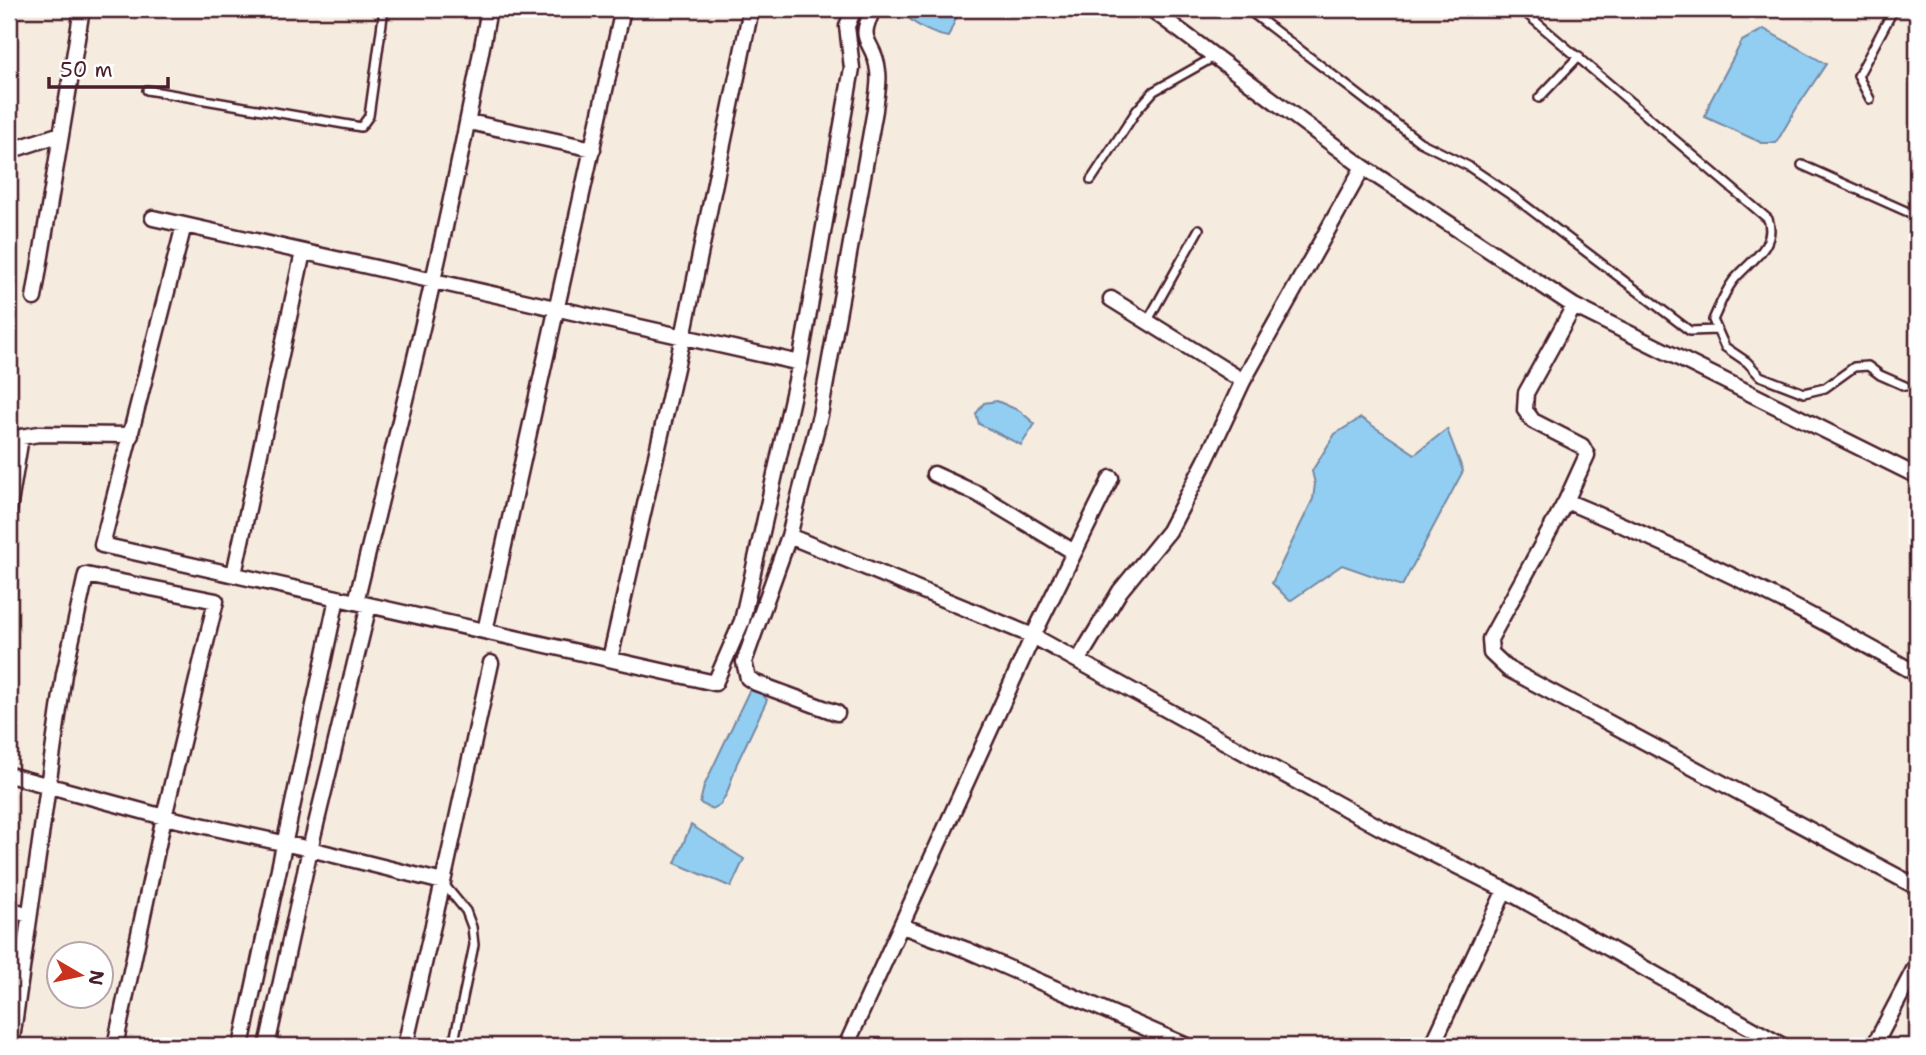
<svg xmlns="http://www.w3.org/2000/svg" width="1926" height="1055" viewBox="0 0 1926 1055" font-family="'Shantell Sans',sans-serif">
<rect width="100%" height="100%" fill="#f5ebde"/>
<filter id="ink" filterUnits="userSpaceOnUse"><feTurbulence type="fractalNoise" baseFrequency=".0143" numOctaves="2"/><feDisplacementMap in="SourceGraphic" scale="14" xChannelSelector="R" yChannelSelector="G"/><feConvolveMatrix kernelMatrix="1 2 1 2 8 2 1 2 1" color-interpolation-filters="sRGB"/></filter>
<g filter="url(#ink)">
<path fill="#92cef2" stroke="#7588a2" stroke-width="2" d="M900,9H960L948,37C931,34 910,23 900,9Z
M1764,29L1826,64L1796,109L1776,143H1762L1705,117L1710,102L1742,41Z
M997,401L1020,411L1035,424L1021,445L979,424L976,414L984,403Z
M1361,418L1415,454L1447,429L1463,471L1402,586L1342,565L1290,601L1272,583L1313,499L1315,484L1312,471L1335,434Z
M759,690L767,700L737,763L727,793L720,805L712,809L700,803L704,786L749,691Z
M691,825L744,859L731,887L675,863Z"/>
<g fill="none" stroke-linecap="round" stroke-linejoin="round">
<g stroke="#4a1f2b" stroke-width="12">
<path id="service" d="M1247,9L1420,142L1468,166L1514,197L1690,331L1717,330
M1521,9L1768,219C1778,247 1748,262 1733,281C1724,293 1719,307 1713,320L1725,347L1747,362L1760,376L1804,393L1825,388L1854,367L1868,366L1880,375L1905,386
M147,90L361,127L369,116L384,9
M1539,98L1579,56
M1870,99L1858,76L1894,9
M1802,165L1917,216
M1091,180L1137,110L1154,91L1214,57
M1147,322L1199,229
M443,883L466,911L472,927L474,945L453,1046"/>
</g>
<g stroke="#4a1f2b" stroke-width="19">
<path id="minor" d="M1151,9L1363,167L1574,306L1917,476
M469,122L593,149
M9,151L61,134
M153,218L800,363
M184,225L102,545L715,683L742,621L800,363L852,68L847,26L854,9
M34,298L82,9
M1111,299L1243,381
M1574,306L1526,393L1525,410L1533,421L1582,446L1587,455L1566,501L1490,639L1491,653L1508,669L1917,887
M9,439L39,434L131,435
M934,474L978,494L1074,552
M1566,501C1686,551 1805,609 1917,674
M9,510L21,437
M789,536L1033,636L1111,478
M234,574L303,252
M356,602C404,405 453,209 489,9
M485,631L623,9
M610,659L683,337L751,9
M1080,661L1082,654L1120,591L1169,531L1206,460L1243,381L1363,167
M837,713L756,683L748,678L744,662L789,536L820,415L875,110C876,98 880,84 878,71C875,39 854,44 874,9
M9,775L164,817L115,1046
M9,909L29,915
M902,926L967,950L1187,1046
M11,1046L64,674L86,575L216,601L164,817L310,849L443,882L491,663
M241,1046L337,598
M267,1046L310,849L369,605
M405,1046L443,882
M846,1046L1033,636L1381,828L1505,890L1783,1046
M1432,1046L1505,890
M1874,1046L1917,964"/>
</g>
<use href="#service" stroke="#fff" stroke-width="7"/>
<use href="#minor" stroke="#fff" stroke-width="14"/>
</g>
</g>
<rect width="1926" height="1055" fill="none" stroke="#fff" stroke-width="35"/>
<rect x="18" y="18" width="1891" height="1020" fill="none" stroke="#4a1f2b" stroke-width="2.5" filter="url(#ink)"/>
<g transform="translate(80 975) rotate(99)"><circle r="33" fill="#ffffff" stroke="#b7a5aa" stroke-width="2"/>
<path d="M0-5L12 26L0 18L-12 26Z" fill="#c8321e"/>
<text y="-10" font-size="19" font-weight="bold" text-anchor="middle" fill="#4a1f2b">N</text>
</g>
<path d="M49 77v10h119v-10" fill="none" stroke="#4a1f2b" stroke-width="3.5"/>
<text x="60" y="77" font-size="21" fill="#4a1f2b" stroke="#ffffff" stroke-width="5" paint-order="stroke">50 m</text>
</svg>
